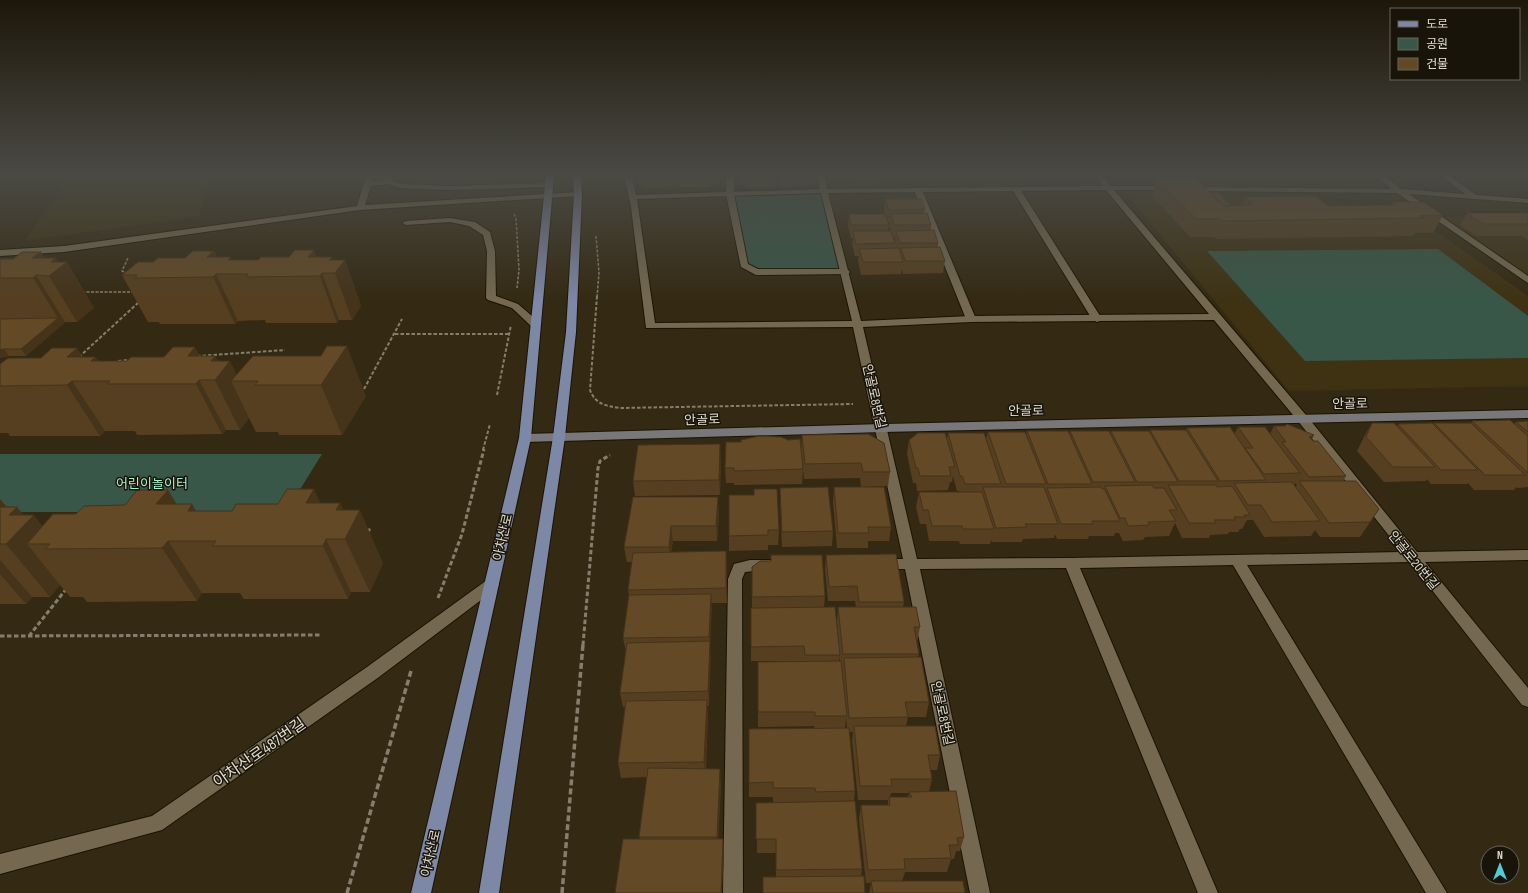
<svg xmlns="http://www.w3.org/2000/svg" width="1528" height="893" viewBox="0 0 1528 893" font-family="'Sofia Sans Condensed','Noto Sans KR',sans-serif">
<rect width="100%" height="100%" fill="#342a13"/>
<path fill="#3e3213" d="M69,176H202L210,183L199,217L26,240Z
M405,176H512L511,179L406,182L404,179Z
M1124,191L1204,193L1382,208L1416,217L1528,296V386L1289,391Z
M1440,217H1464L1528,224V277Z"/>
<path fill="#385748" d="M824,191L845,272H756L744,265L730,194Z
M1438,249L1528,316V358L1305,361L1207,251Z
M0,454H322L286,512H0Z"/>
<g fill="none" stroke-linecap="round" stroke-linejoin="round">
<g stroke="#1b1300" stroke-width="2">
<path id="lane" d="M384,176H392L391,181L402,184L450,186L549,183L553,185L549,187L450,190L402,188L387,184L367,186L363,184L367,182L384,180Z
M726,176H734V194L748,264L758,269H845L848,270L850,272L848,274L756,275L741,267L726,194Z
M1441,176H1450L1479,197L1478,199H1472Z
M1013,187H1016L1020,189L1102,319L1100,321L1097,322L1092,319L1012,189Z
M915,188H921L922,190L976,319L974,321H968L966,319L914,190Z
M450,218L475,222L490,232L495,251L496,296L518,304L539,322L540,324L539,326H531L512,308L488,300L486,298L487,251L483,235L469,226L450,222L406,225L402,223L406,221Z"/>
</g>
<g stroke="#1b1300" stroke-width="2">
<path id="street" d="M366,176H374L365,205L578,192L582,194L578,196L360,210L64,252L0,256V250L64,246L357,206Z
M624,176H632L636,195L820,189L816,176H824L827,189L1103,186L1096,176H1104L1110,186H1173L1174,188L1170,190H1114L1306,415L1417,552L1528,550V560L1425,562L1528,688V707L1522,705L1410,562L1247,565L1447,893H1426L1233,565L1080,568L1218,893H1198L1066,568L920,569L990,893H970L905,569H882L877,568L875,564L877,560L882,559H903L853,327L646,328L631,207ZM1106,190L1209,314L971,316L861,321L828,193ZM821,193L852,321L655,323L637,199ZM1214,320L1298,421L1402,552L1071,558L917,559L863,327L971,322Z
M1376,176H1385L1401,189L1528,199V203L1409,194L1528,276V283L1397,193L1191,191L1187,189L1191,187L1391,189Z
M750,560H770L775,561L777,565L775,569L745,572L742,579L743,893H723L728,579L734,564Z
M492,579L497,580L499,584L497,588L379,677L162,830L0,874V854L152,816L367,667L487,580Z"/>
</g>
<g stroke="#1b1300" stroke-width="2">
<path id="secondary" d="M1528,410V418L883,432L525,442L521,441L519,438L521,435L525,434L883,424Z"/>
</g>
<g stroke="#1b1300" stroke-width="2">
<path id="primary" d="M546,176H554L531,438L431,893H411L519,438Z
M573,176H581L582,194L576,332L565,437L499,893H479L553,437L566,332L574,194Z"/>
</g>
<path stroke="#867e6c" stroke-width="1.5" stroke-dasharray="3 1.5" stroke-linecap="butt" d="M514,214L516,218L519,270L517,288
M596,236L599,273L597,297
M128,258L122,271L128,273
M82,292H133"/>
<path stroke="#867e6c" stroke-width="2" stroke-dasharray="3.5 2" stroke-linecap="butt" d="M597,296L590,390C595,404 606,406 620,408L853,404
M395,334H509
M197,356L285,350
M79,357L139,302
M118,361L131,360
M364,389L402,319
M497,395L511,325
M483,450L490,424"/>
<path stroke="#867e6c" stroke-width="3" stroke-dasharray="4.5 2.5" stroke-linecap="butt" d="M366,530H372
M438,598L462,534L484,449
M0,636L322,635
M29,636L67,588
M583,645L598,468L600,461L610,455"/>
<path stroke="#867e6c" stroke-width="3.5" stroke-dasharray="6 3" stroke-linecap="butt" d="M347,893L411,671
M562,893L583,644"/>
<use href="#lane" fill="#746950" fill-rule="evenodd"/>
<use href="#street" fill="#746950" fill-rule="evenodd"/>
<use href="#secondary" fill="#78787b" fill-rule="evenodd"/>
<use href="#primary" fill="#7d87a6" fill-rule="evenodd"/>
</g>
<path fill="#553f20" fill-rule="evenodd" d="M453,176H508L507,178L454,179Z
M638,176H677V178L674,187L647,188L639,185Z
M679,176H718V177L717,183L709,187H680Z
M739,176H776L775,187L749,188L739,184Z
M778,176H815V183L808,186L779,187Z
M856,176H878V178H869V181H858Z
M1157,179L1210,193L1231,205H1243L1246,197L1328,206L1391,205L1392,202L1443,215L1433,233H1415L1413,236L1216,239L1214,237H1190L1152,196Z
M885,199L925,209L924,213L931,225V231L938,243V247L945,261L943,273L903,274L902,269L901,274L861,275L858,261L859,256H855L852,244L853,238H851L848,226L849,214H885L884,211ZM888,222H890L889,226L891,231H888L889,225ZM893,237H895V243Z
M1467,213H1528V240L1522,236H1476L1460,225Z
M314,250L316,257L333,260H345L361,306L352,320H339L337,323H266L265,320L238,321L235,324H160L159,322H148L122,275L153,262L185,258L214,251L217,257L233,260H258L289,257Z
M45,258L58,262H67L94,308L77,322H65L62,325L26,356H9L0,358V259Z
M215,356L218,361L237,375L253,356L366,396L342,435H279L278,432H256L249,418L240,430H226L222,434L137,435L135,431H105L100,436H10L8,433H0V364L82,357H95L98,361H127Z
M1472,421L1514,424L1516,422L1528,421V487L1517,488L1516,487L1514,490H1474L1468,483L1467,484H1431L1427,479L1426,481L1384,482L1357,451L1364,437L1372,423L1397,426L1398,424H1433L1434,423H1471Z
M1274,426L1311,440L1346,476L1343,481L1379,509L1360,537H1320L1315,530L1311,536L1264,537L1253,520H1247L1242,529H1240L1238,532H1229L1228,534L1210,535L1209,538H1182L1175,523L1169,536L1145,537L1143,540L1123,541L1119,533H1115L1114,536H1089L1088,539H1057L1055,534L1054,538L1023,539L1022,542H992L991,540L990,544H960L959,541H929L926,524H920L916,507L919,492H960L959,491H957L953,476L952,482H950L948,490L917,491L916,483H913L907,454L909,440L947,439L948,433L986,439L988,432L1026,435L1027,431L1069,434L1070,431L1110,433L1111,431H1149L1150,430H1186L1187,428L1234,435L1238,427L1270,434ZM1295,483L1297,485L1295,487L1294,485Z
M802,435L890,472L888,486L861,487L860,478L804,479L801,449Z
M788,440L803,469L802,484L734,485V483H726L725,468Z
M721,458L720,495L635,496L633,481Z
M834,487L891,527L889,541H868V548H837L833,502Z
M780,488L833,531L832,546L782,547L780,503Z
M168,490L176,504L196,511H232L278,504L340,503L343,510L383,563L370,592H351L348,599H244L240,593H202L197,601L87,602L83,597H70L60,585L50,597H32L26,604H0V499L7,507H17L23,515L43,526L76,514L125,505Z
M729,495L779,530L778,545H768V550L729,551Z
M633,497L719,512L717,541H673L671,552L726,551L727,603H711L709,706H707L708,715L706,769L721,783L718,839H723L724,852L640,839L647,777L621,778L618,763L625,707H623L620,693L626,652L623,638L629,595L628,590L632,562H627L624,547Z
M826,555L904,602L903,607L920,627L917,642L919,654L918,657L929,702L926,717H908L906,726L940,755L937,770H930L932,779L929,792L964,837L960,851H956L954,859H951L947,872H905L902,881L965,893H869L871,883H866L859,819L861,805H888V800H858L852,741L853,732H849L855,791L854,801L862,869L861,876L776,877V853H757L756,803L814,802H773V797H749V783L814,728V726L758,727V662H803V661H751V647L752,608V567L825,596L824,607L840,655L839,661H840L837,622L838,607H856L855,601H828L825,570ZM846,718L847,728H845ZM891,793H909L908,797H890Z"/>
<path fill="#45331a" d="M264,176H284L265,177Z
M674,176H677L674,187Z
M708,176H718L717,183L709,187Z
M808,176H815V183L808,186Z
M314,250L339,320L337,323L320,276L308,257Z
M214,251L224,274H216L238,321L235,324L213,277L207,257Z
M41,252L53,272L51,262L56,258L61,267L67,262L94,308L77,322L49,276L32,258Z
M332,257L337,271L345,260L361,306L352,320L335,273L329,260Z
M36,275L65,322L62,325L26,356L21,349L58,318L33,278Z
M347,346L366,396L342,435L321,385Z
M195,347L212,380L188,356Z
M77,348L97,381L67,357Z
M4,349L9,356L0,358V350Z
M215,356L223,370L230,361L240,381H231L249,418L240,430L215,380L211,361Z
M95,357L110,381L91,361Z
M199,380L226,430L222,434L196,384Z
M72,381L105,431L100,436L67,385Z
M1314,435L1306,450L1309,437Z
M720,444L721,458L720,495L719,480Z
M314,489L337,539H326L351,592L348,599L323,546L306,503Z
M168,490L199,541L156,504Z
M718,497L719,512L717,541L716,526Z
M0,499L11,513L17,507L28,521L34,515L60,549L50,544H27L60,585L50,597L6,544L0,529Z
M340,503L351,528L360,510L383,563L370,592L345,539L336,510Z
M192,504L214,541L188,511Z
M671,526L673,541L670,561L669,547Z
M168,541L202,593L197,601L162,548Z
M726,551L727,566V603L726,588Z
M0,560L32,597L26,604L0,574Z
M711,594L712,609L710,648L711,656L709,706L708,691L710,645L709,637Z
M707,700L708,715L705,777L704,762Z
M720,769L721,783L718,851L717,837Z
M723,839L724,852L722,893H721Z"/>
<path fill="#634925" stroke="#45331a" d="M644,176H674L646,177Z
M1195,178L1224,206L1250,205L1249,204H1253L1246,197L1315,196L1328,206L1397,205L1392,202H1423L1443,215L1419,216L1423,218L1223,221L1221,219H1196L1157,179Z
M1210,193H1218L1231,205L1224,206Z
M885,199H921L925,209L889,210Z
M927,213L931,225H894L891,214Z
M1467,213H1528V224H1483Z
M849,214H885L889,225H851Z
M934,230L938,243H900L896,231Z
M853,231H891L895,243L856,244Z
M940,247L945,261H905L901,248Z
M899,248L903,262H863L859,249Z
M295,250H314L308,257H332L329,260H345L335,273H322L320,276L246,277L248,274H216L213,277L135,278L137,275H122L138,262H153L158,258H185L193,251H214L207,257H231L228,260H258L261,257H289Z
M22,252H41L32,258H56L51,262H67L49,276L36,275L33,278H0V259H13Z
M58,318L21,349H4L0,350V319Z
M327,346H347L321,385H255L258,381H231L253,356H321Z
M173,347H195L188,356H215L211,361H230L215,380H199L196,384H107L110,381H72L67,385L0,386V364L8,358H41L52,348H77L67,357H95L91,361H127L131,357H164Z
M1510,420L1528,436V473L1472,421Z
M1528,421V432L1516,422Z
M1372,423H1394L1435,467H1393L1366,437Z
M1432,423L1478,470H1441L1398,424Z
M1434,423H1471L1525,475H1485Z
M1287,424L1314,435L1309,437L1313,441H1318L1346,476L1309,477L1282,442H1286L1274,426H1285Z
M1230,427L1266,480L1220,481L1187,428Z
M1238,427H1265L1300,473L1264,474L1245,448H1253Z
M1150,430H1186L1218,481H1179Z
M1027,431H1068L1092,484H1048Z
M1070,431H1109L1135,482H1093Z
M1111,431H1149L1178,482H1137Z
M988,432H1025L1046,484H1006Z
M918,433H945L955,467H949L951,476H920L918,468H916L909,440Z
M948,433H984L1001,484H965L962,476H960Z
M868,434L884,443L890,472H863L861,463L805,464L802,435Z
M759,436L781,437L788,440L800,439L803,469L734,471V468H725L726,442H741V440Z
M720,444L719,480L633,481L638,445Z
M1299,481H1356L1379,509L1370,522L1329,523Z
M1292,482L1320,521L1272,522L1261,505H1248L1234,483Z
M1152,485L1154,488H1164L1177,510H1169L1176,521L1148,522L1149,525L1128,526L1125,518H1120L1105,486Z
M1168,485H1216L1217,487L1232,486L1250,515H1244L1246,517H1234L1235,520H1214L1216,523H1189Z
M828,487L833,531L782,532L780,488Z
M834,487H884L891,527H868L869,533H838Z
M983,487H1044L1058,524H1025L1027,527L996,528Z
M1100,487L1105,490L1120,521H1092L1093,524H1061L1047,488Z
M287,489H314L306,503H340L336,510H360L345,539H326L323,546H212L216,541H168L162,548L45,549L50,544H27L53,514H76L84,506L125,505L137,490H168L156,504H192L188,511H232L236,504H278Z
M754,489H777L779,530H768V535L729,536V495H754Z
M919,492H982L994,529H963L962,526H932L928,510H923Z
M633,497H718L716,526H671L669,547H624Z
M0,507H17L9,515H34L6,544H0Z
M726,551V588L628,590L633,553Z
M896,554L904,602H859L857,586L829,587L826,555Z
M771,555H822L825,596L752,597V567L760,561H771Z
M711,594L709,637L623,638L629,595Z
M835,607L840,655H805L804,646L751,647V608Z
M838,607H916L920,627H914L919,654H843Z
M710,641L708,691L620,693L627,643Z
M921,657L929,702H905L908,717L849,718L844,658Z
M841,661L847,716H815V712H758V662Z
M707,700L704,762L618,763L626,701Z
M854,726H935L940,755H928L932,779H891L892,786H860Z
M849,728L855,791L816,792L815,788H773V782L749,783V729Z
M648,768L720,769L717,837H639Z
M956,791L964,837L957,838L958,845H949L951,858L904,859L905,869L868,870L861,805H890L889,797H912L909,792Z
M855,801L862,869L776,870V839H756V803Z
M623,839H723L721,893H615Z
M864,876L865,893H763V877Z
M871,881H963L965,893H873Z"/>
<linearGradient id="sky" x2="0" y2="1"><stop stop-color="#1d170a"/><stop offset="0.58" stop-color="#4a4a44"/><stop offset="1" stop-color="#4a4a44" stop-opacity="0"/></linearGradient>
<rect width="1528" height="301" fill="url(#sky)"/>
<g text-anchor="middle" stroke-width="3" stroke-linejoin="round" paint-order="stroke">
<g font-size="13" fill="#e2dccf" stroke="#18140a">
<text transform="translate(875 396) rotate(77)" y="5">안골로8번길</text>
<text transform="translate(1350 403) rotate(-1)" y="5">안골로</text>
<text transform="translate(1026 410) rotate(-1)" y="5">안골로</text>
<text transform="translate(702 419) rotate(-2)" y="5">안골로</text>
<text transform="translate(502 537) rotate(-77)" y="5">아차산로</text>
<text transform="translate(1414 560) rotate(51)" y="5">안골로20번길</text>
<text transform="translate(943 713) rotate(78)" y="5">안골로8번길</text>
<text transform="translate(430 853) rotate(-77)" y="5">아차산로</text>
</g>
<g font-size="13" fill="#a5f2cd" stroke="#18140a">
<text x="152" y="488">어린이놀이터</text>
</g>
<g font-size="16" fill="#e2dccf" stroke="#18140a">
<text transform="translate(259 752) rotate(-35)" y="6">아차산로487번길</text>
</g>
</g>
<rect x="1390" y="8" width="130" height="72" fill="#18140a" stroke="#696459"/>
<rect x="1398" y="21" width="20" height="6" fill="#7d87a6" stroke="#696459"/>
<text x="1426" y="28" font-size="12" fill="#e2dccf">도로</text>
<rect x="1398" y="38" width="20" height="12" fill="#385748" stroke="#696459"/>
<text x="1426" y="48" font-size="12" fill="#e2dccf">공원</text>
<rect x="1398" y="58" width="20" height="12" fill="#634925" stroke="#696459"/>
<text x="1426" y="68" font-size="12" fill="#e2dccf">건물</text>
<g transform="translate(1500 865)"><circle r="19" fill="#18140a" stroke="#696459"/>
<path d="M0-3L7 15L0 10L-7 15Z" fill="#52cbd9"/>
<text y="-6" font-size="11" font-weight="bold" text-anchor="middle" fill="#e2dccf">N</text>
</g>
</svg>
